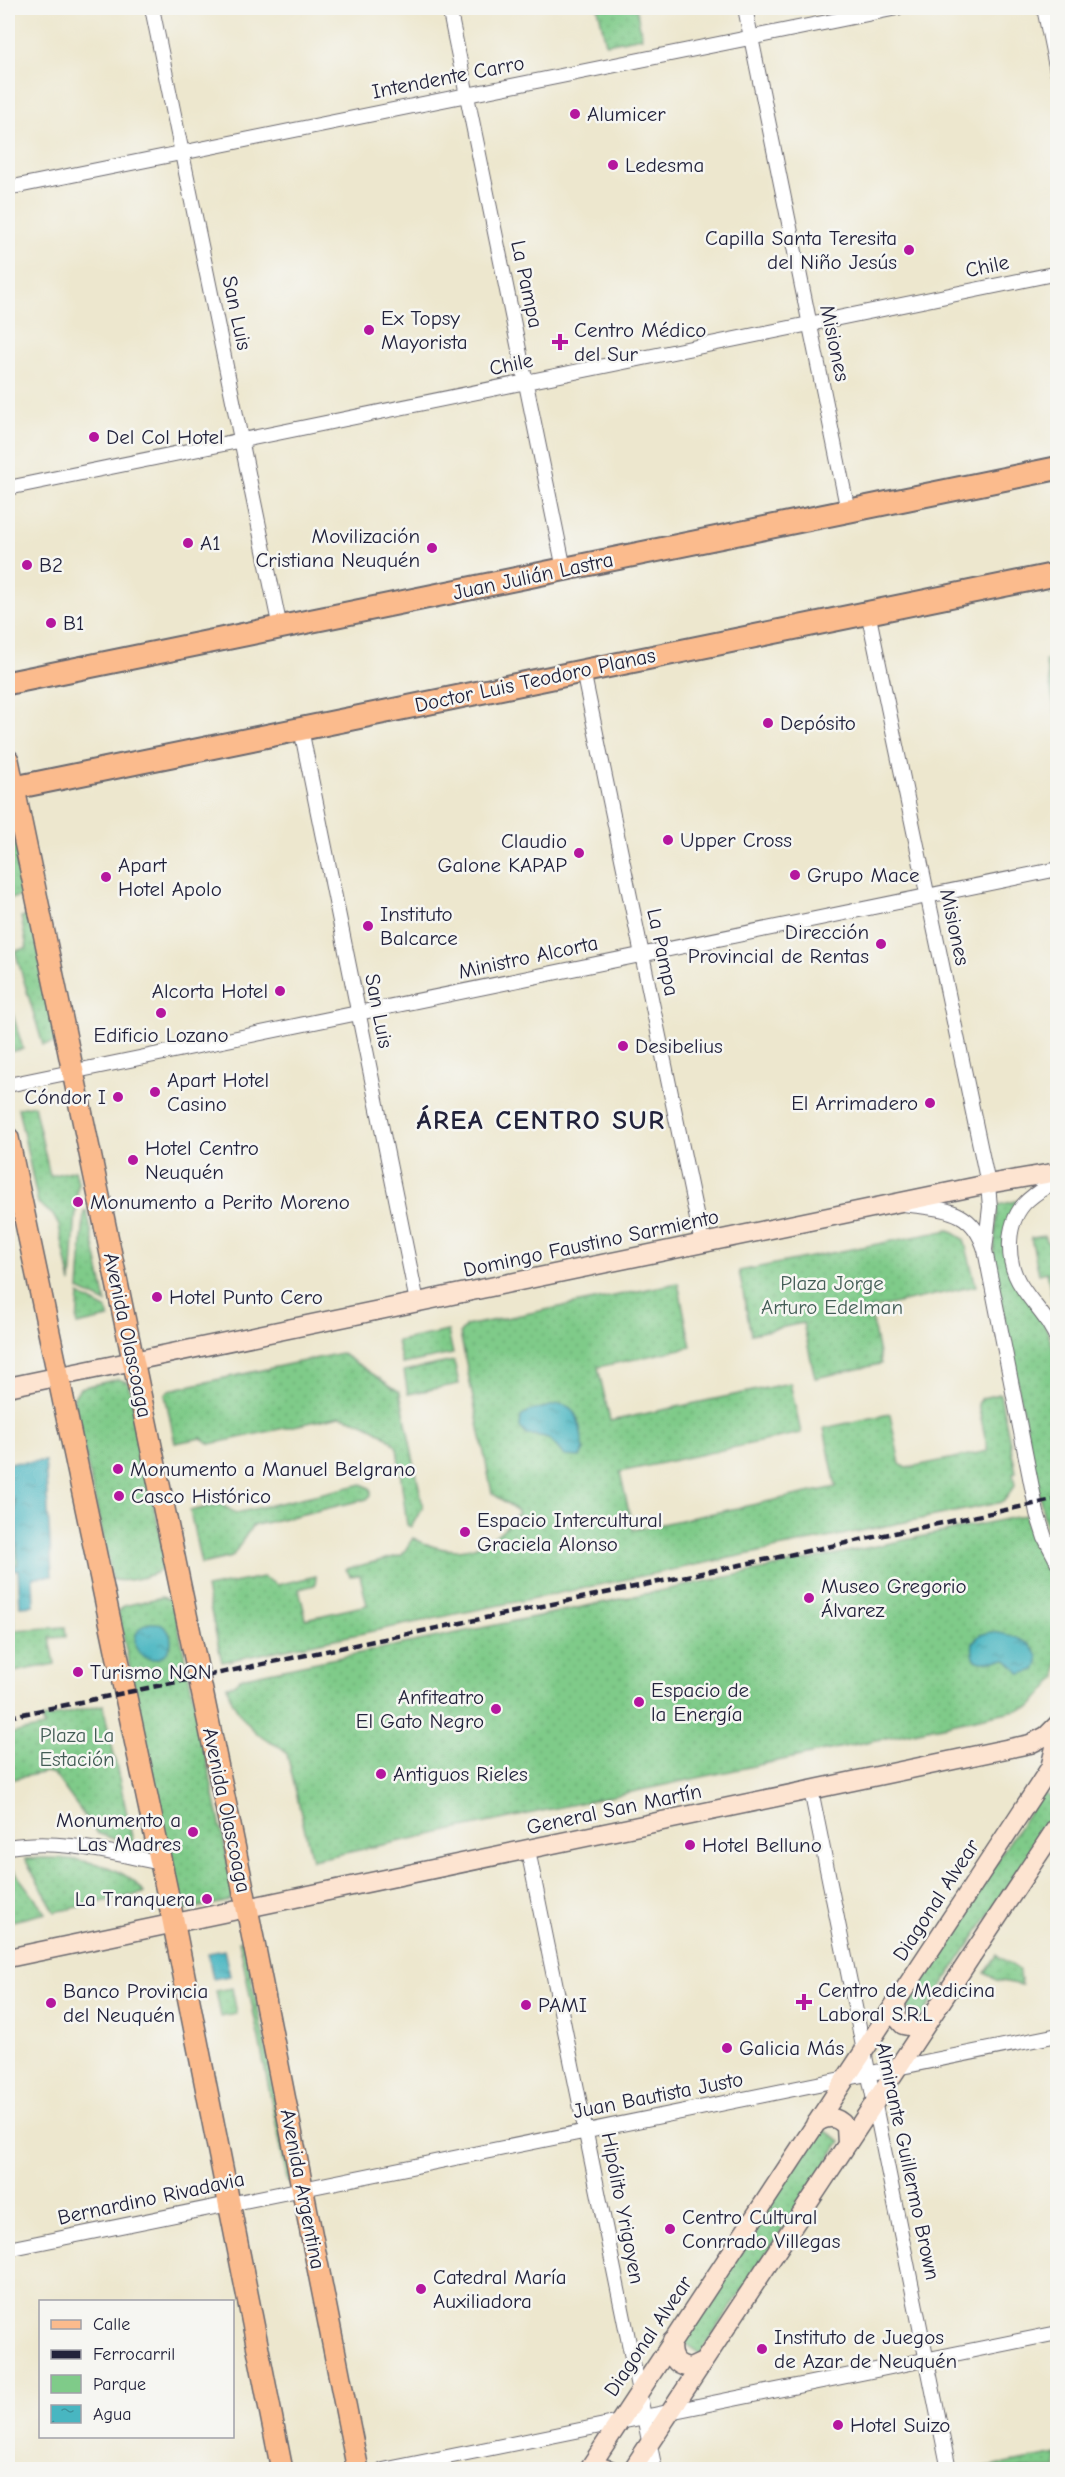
<svg xmlns="http://www.w3.org/2000/svg" width="1065" height="2477" viewBox="0 0 1065 2477" font-family="'Comic Neue',sans-serif">
<defs>
<pattern id="green-dots" width="8" height="8" patternUnits="userSpaceOnUse" patternTransform="scale(1.5)"><rect width="8" height="8" fill="#7fcb89"/><path d="M2 2h.1M6 6h.1" fill="none" stroke="#6dae77" stroke-width="1.8" stroke-linecap="round"/></pattern>
<pattern id="water-ripples" width="26" height="14" patternUnits="userSpaceOnUse" patternTransform="scale(1.5)"><rect width="26" height="14" fill="#48b6c1"/><path d="M2 4q2-2 4 0t4 0M15 11q2-2 4 0t4 0" fill="none" stroke="#3c949e"/></pattern>
</defs>
<rect width="100%" height="100%" fill="#f6f6f2"/>
<filter id="ink" filterUnits="userSpaceOnUse"><feTurbulence type="fractalNoise" baseFrequency=".0167" numOctaves="2"/><feDisplacementMap in="SourceGraphic" scale="12" xChannelSelector="R" yChannelSelector="G"/><feConvolveMatrix kernelMatrix="1 2 1 2 8 2 1 2 1" color-interpolation-filters="sRGB"/></filter>
<filter id="wash" filterUnits="userSpaceOnUse"><feTurbulence type="fractalNoise" baseFrequency=".008" numOctaves="4" result="noise"/><feDisplacementMap in="SourceGraphic" scale="24" xChannelSelector="R" yChannelSelector="G"/><feGaussianBlur stdDeviation="1.35" result="paint"/><feColorMatrix in="noise" values="0 0 0 0 0 0 0 0 0 0 0 0 0 0 0 0 0 1.4 0 .05"/><feComposite in="paint" operator="in"/></filter>
<g filter="url(#wash)">
<rect width="100%" height="100%" fill="#ede7ce"/>
<path fill="url(#green-dots)" stroke="#507662" stroke-width="1.5" fill-rule="evenodd" d="M598,8H636L642,37L606,44Z
M12,827L27,895L8,899V829Z
M31,915L57,1042L43,1045L15,951L27,948L21,917Z
M8,998L23,1049L8,1052Z
M34,1105L50,1176L75,1170L78,1182L71,1283L59,1226L53,1215L38,1203L18,1108Z
M1020,1200L1005,1240L1047,1330L1056,1356L1057,1552L1046,1528L993,1262L998,1205Z
M84,1211H87L106,1303L79,1290Z
M949,1230L964,1239L976,1286L870,1309L881,1364L815,1378L803,1323L751,1334L739,1271Z
M1044,1236L1049,1245L1057,1248V1309L1053,1303L1047,1272L1039,1274L1031,1238Z
M678,1283L691,1347L598,1367L610,1421L790,1383L801,1433L620,1472L633,1530L836,1487L824,1428L890,1414L900,1464L906,1468L988,1451L978,1404L982,1398L1000,1394L1016,1472L1013,1473L1015,1486L1003,1502L222,1662L206,1588L263,1577L277,1585L316,1576L315,1585L299,1589L306,1619L367,1605L360,1575L350,1576L346,1569L402,1555L413,1538C456,1561 489,1550 519,1512L492,1493L460,1333L466,1326ZM559,1404V1449L548,1437L531,1435L526,1413Z
M79,1295L106,1309L109,1318L77,1325Z
M448,1331L453,1354L402,1364L397,1341Z
M341,1353L400,1392L423,1507L411,1527L407,1525L397,1448C389,1433 357,1419 340,1416L211,1444L201,1438L175,1443L165,1395L169,1390Z
M454,1361L459,1384L408,1394L404,1371Z
M118,1379L128,1382L166,1563C162,1576 123,1584 112,1579L73,1398L80,1388Z
M362,1484L371,1489V1495L367,1499L252,1526L232,1557L201,1564L190,1511L220,1504L236,1513Z
M8,1500H14L18,1565L8,1566Z
M1025,1515L1035,1547L1057,1589V1677L1031,1707L312,1860L287,1754C281,1744 272,1745 263,1738C247,1726 231,1705 227,1686L234,1685L240,1678Z
M162,1597L173,1601L235,1895L229,1901L185,1910L180,1908L118,1612L124,1606Z
M8,1599H12L14,1630L65,1627L66,1637L50,1638L55,1664L8,1673Z
M103,1705L134,1846L97,1833L54,1774L46,1772L8,1780V1734L44,1727L42,1719Z
M1042,1792L1057,1802V1812L921,2018L902,2005Z
M44,1858C77,1858 123,1863 144,1893L55,1912L25,1859Z
M8,1863L46,1913L8,1922Z
M244,1940L293,2182L288,2183L239,1941Z
M997,1955L1019,1970L1022,1985L996,1980L985,1973Z
M232,1988L237,2014L221,2017L216,1991Z
M821,2128L841,2141L700,2354L680,2340Z
M1057,2454V2469H980Z"/>
<path fill="#7fcb89" stroke="#507662" stroke-width="1.5" d="M1057,658H1058L1057,720L1045,660Z"/>
<path fill="url(#water-ripples)" stroke="#356c7e" stroke-width="1.5" d="M559,1404C581,1405 580,1433 584,1450L580,1457L565,1456C549,1441 554,1435 527,1435L520,1427L521,1417L530,1411Z
M45,1461L52,1576L33,1577L34,1605L20,1606L18,1570H8V1566L18,1565L15,1500H8V1463Z
M135 1641a18 18 0 1 1 36 0a18 18 0 1 1-36 0Z
M991,1632C1008,1633 1050,1645 1035,1670L1021,1674L1007,1660C993,1658 969,1674 973,1642L980,1635Z
M224,1950L230,1976L213,1979L208,1953Z"/>
</g>
<g filter="url(#ink)">
<g fill="none" stroke-linecap="round" stroke-linejoin="round">
<g stroke="#69676e" stroke-width="16">
<path id="minor" d="M152,8L280,628
M449,8L564,569
M745,8L848,511
M1044,8L1058,76
M8,188L897,8
M8,488L1058,273
M868,612L988,1184L990,1207L985,1250
M583,671L702,1243
M301,729L417,1302
M8,1085L1058,869
M1058,1179C1046,1187 1033,1194 1024,1204C1005,1226 1006,1264 1022,1287C1034,1306 1050,1320 1058,1342
M904,1204C943,1210 972,1207 985,1250L1037,1513L1045,1538L1058,1563
M811,1790L949,2470
M8,1847C60,1838 110,1853 161,1863
M528,1850L655,2470
M8,2249L1058,2035
M383,2470L1058,2333"/>
</g>
<g stroke="#69676e" stroke-width="21">
<path id="secondary" d="M8,1387L988,1184L1058,1172
M8,1958L1030,1744L1046,1736L1058,1724
M896,2001L897,2018L903,2025L918,2028L928,2022
M815,2124C826,2116 837,2115 846,2127L847,2144
M672,2341C669,2356 675,2366 690,2368L703,2362
M588,2470L1037,1788L1050,1768L1056,1743
M591,2470L599,2467L610,2470
M632,2470L1058,1825"/>
</g>
<g stroke="#69676e" stroke-width="24">
<path id="primary" d="M8,760L242,1883L358,2470
M8,1138L172,1915L282,2470"/>
</g>
<g stroke="#69676e" stroke-width="26">
<path id="trunk" d="M8,683L1058,468
M8,789L1058,574"/>
</g>
<use href="#minor" stroke="#fff" stroke-width="14"/>
<use href="#secondary" stroke="#fde4d1" stroke-width="18"/>
<use href="#primary" stroke="#fbbb8d" stroke-width="21"/>
<use href="#trunk" stroke="#fbbb8d" stroke-width="22"/>
<path stroke="#22223b" stroke-width="4.5" stroke-dasharray="9 4.5" stroke-linecap="butt" d="M8,1717L1058,1499"/>
</g>
</g>
<g fill="#b5179e" stroke="#f6f6f2" stroke-width="2">
<circle cx="575" cy="114" r="6"/>
<circle cx="613" cy="165" r="6"/>
<circle cx="909" cy="250" r="6"/>
<circle cx="369" cy="330" r="6"/>
<path d="M557 333h6v6h6v6h-6v6h-6v-6h-6v-6h6z"/>
<circle cx="94" cy="437" r="6"/>
<circle cx="188" cy="543" r="6"/>
<circle cx="432" cy="548" r="6"/>
<circle cx="27" cy="565" r="6"/>
<circle cx="51" cy="623" r="6"/>
<circle cx="768" cy="723" r="6"/>
<circle cx="668" cy="840" r="6"/>
<circle cx="579" cy="853" r="6"/>
<circle cx="795" cy="875" r="6"/>
<circle cx="106" cy="877" r="6"/>
<circle cx="368" cy="926" r="6"/>
<circle cx="881" cy="944" r="6"/>
<circle cx="280" cy="991" r="6"/>
<circle cx="161" cy="1013" r="6"/>
<circle cx="623" cy="1046" r="6"/>
<circle cx="155" cy="1092" r="6"/>
<circle cx="118" cy="1097" r="6"/>
<circle cx="930" cy="1103" r="6"/>
<circle cx="133" cy="1160" r="6"/>
<circle cx="78" cy="1202" r="6"/>
<circle cx="157" cy="1297" r="6"/>
<circle cx="118" cy="1469" r="6"/>
<circle cx="119" cy="1496" r="6"/>
<circle cx="465" cy="1532" r="6"/>
<circle cx="809" cy="1598" r="6"/>
<circle cx="78" cy="1672" r="6"/>
<circle cx="639" cy="1702" r="6"/>
<circle cx="496" cy="1709" r="6"/>
<circle cx="381" cy="1774" r="6"/>
<circle cx="193" cy="1832" r="6"/>
<circle cx="690" cy="1845" r="6"/>
<circle cx="207" cy="1899" r="6"/>
<path d="M801 1993h6v6h6v6h-6v6h-6v-6h-6v-6h6z"/>
<circle cx="51" cy="2003" r="6"/>
<circle cx="526" cy="2005" r="6"/>
<circle cx="727" cy="2048" r="6"/>
<circle cx="670" cy="2229" r="6"/>
<circle cx="421" cy="2289" r="6"/>
<circle cx="762" cy="2349" r="6"/>
<circle cx="838" cy="2425" r="6"/>
</g>
<g text-anchor="middle" stroke-width="5" stroke-linejoin="round" paint-order="stroke">
<g font-size="21" fill="#22223b" stroke="#f6f6f2">
<text transform="translate(448 77) rotate(-11)" y="7">Intendente Carro</text>
<text transform="translate(987 266) rotate(-12)" y="7">Chile</text>
<text transform="translate(527 284) rotate(78)" y="7">La Pampa</text>
<text transform="translate(237 313) rotate(78)" y="7">San Luis</text>
<text transform="translate(835 343) rotate(78)" y="7">Misiones</text>
<text transform="translate(511 364) rotate(-12)" y="7">Chile</text>
<text transform="translate(533 576) rotate(-12)" y="7">Juan Julián Lastra</text>
<text transform="translate(535 680) rotate(-12)" y="7">Doctor Luis Teodoro Planas</text>
<text transform="translate(955 927) rotate(78)" y="7">Misiones</text>
<text transform="translate(663 952) rotate(78)" y="7">La Pampa</text>
<text transform="translate(528 957) rotate(-12)" y="7">Ministro Alcorta</text>
<text transform="translate(379 1011) rotate(79)" y="7">San Luis</text>
<text transform="translate(591 1243) rotate(-12)" y="7">Domingo Faustino Sarmiento</text>
<text transform="translate(128 1335) rotate(78)" y="7">Avenida Olascoaga</text>
<text transform="translate(614 1809) rotate(-12)" y="7">General San Martín</text>
<text transform="translate(227 1810) rotate(78)" y="7">Avenida Olascoaga</text>
<text transform="translate(936 1900) rotate(-57)" y="7">Diagonal Alvear</text>
<text transform="translate(658 2095) rotate(-11)" y="7">Juan Bautista Justo</text>
<text transform="translate(908 2161) rotate(78)" y="7">Almirante Guillermo Brown</text>
<text transform="translate(303 2189) rotate(79)" y="7">Avenida Argentina</text>
<text transform="translate(151 2198) rotate(-12)" y="7">Bernardino Rivadavia</text>
<text transform="translate(623 2208) rotate(79)" y="7">Hipólito Yrigoyen</text>
<text transform="translate(648 2336) rotate(-56)" y="7">Diagonal Alvear</text>
</g>
<g font-size="21" fill="#22223b" stroke="#f6f6f2" text-anchor="start">
<text x="587" y="121">Alumicer</text>
<text x="625" y="172">Ledesma</text>
<text x="897" y="245" text-anchor="end">Capilla Santa Teresita<tspan x="897" dy="24">del Niño Jesús</tspan></text>
<text x="381" y="325">Ex Topsy<tspan x="381" dy="24">Mayorista</tspan></text>
<text x="574" y="337">Centro Médico<tspan x="574" dy="24">del Sur</tspan></text>
<text x="106" y="444">Del Col Hotel</text>
<text x="420" y="543" text-anchor="end">Movilización<tspan x="420" dy="24">Cristiana Neuquén</tspan></text>
<text x="200" y="550">A1</text>
<text x="39" y="572">B2</text>
<text x="63" y="630">B1</text>
<text x="780" y="730">Depósito</text>
<text x="680" y="847">Upper Cross</text>
<text x="567" y="848" text-anchor="end">Claudio<tspan x="567" dy="24">Galone KAPAP</tspan></text>
<text x="118" y="872">Apart<tspan x="118" dy="24">Hotel Apolo</tspan></text>
<text x="807" y="882">Grupo Mace</text>
<text x="380" y="921">Instituto<tspan x="380" dy="24">Balcarce</tspan></text>
<text x="869" y="939" text-anchor="end">Dirección<tspan x="869" dy="24">Provincial de Rentas</tspan></text>
<text x="268" y="998" text-anchor="end">Alcorta Hotel</text>
<text x="161" y="1042" text-anchor="middle">Edificio Lozano</text>
<text x="635" y="1053">Desibelius</text>
<text x="167" y="1087">Apart Hotel<tspan x="167" dy="24">Casino</tspan></text>
<text x="106" y="1104" text-anchor="end">Cóndor I</text>
<text x="918" y="1110" text-anchor="end">El Arrimadero</text>
<text x="145" y="1155">Hotel Centro<tspan x="145" dy="24">Neuquén</tspan></text>
<text x="90" y="1209">Monumento a Perito Moreno</text>
<text x="169" y="1304">Hotel Punto Cero</text>
<text x="130" y="1476">Monumento a Manuel Belgrano</text>
<text x="131" y="1503">Casco Histórico</text>
<text x="477" y="1527">Espacio Intercultural<tspan x="477" dy="24">Graciela Alonso</tspan></text>
<text x="821" y="1593">Museo Gregorio<tspan x="821" dy="24">Álvarez</tspan></text>
<text x="90" y="1679">Turismo NQN</text>
<text x="651" y="1697">Espacio de<tspan x="651" dy="24">la Energía</tspan></text>
<text x="484" y="1704" text-anchor="end">Anfiteatro<tspan x="484" dy="24">El Gato Negro</tspan></text>
<text x="393" y="1781">Antiguos Rieles</text>
<text x="181" y="1827" text-anchor="end">Monumento a<tspan x="181" dy="24">Las Madres</tspan></text>
<text x="702" y="1852">Hotel Belluno</text>
<text x="195" y="1906" text-anchor="end">La Tranquera</text>
<text x="818" y="1997">Centro de Medicina<tspan x="818" dy="24">Laboral S.R.L</tspan></text>
<text x="63" y="1998">Banco Provincia<tspan x="63" dy="24">del Neuquén</tspan></text>
<text x="538" y="2012">PAMI</text>
<text x="739" y="2055">Galicia Más</text>
<text x="682" y="2224">Centro Cultural<tspan x="682" dy="24">Conrrado Villegas</tspan></text>
<text x="433" y="2284">Catedral María<tspan x="433" dy="24">Auxiliadora</tspan></text>
<text x="774" y="2344">Instituto de Juegos<tspan x="774" dy="24">de Azar de Neuquén</tspan></text>
<text x="850" y="2432">Hotel Suizo</text>
</g>
<g font-size="21" fill="#435d56" stroke="#f6f6f2">
<text x="832" y="1290">Plaza Jorge<tspan x="832" dy="24">Arturo Edelman</tspan></text>
<text x="77" y="1742">Plaza La<tspan x="77" dy="24">Estación</tspan></text>
</g>
<g font-size="27" font-weight="bold" letter-spacing="1.5" fill="#22223b" stroke="#f6f6f2">
<text x="541" y="1129">ÁREA CENTRO SUR</text>
</g>
</g>
<rect width="1065" height="2477" fill="none" stroke="#f6f6f2" stroke-width="30"/>
<rect x="39" y="2300" width="195" height="138" fill="#f6f6f2" stroke="#a1a1a9" stroke-width="1.5"/>
<rect x="51" y="2320" width="30" height="9" fill="#fbbb8d" stroke="#a1a1a9" stroke-width="1.5"/>
<text x="93" y="2330" font-size="18" fill="#22223b">Calle</text>
<rect x="51" y="2350" width="30" height="9" fill="#22223b" stroke="#a1a1a9" stroke-width="1.5"/>
<text x="93" y="2360" font-size="18" fill="#22223b">Ferrocarril</text>
<rect x="51" y="2375" width="30" height="18" fill="#7fcb89" stroke="#a1a1a9" stroke-width="1.5"/>
<text x="93" y="2390" font-size="18" fill="#22223b">Parque</text>
<rect x="51" y="2405" width="30" height="18" fill="url(#water-ripples)" stroke="#a1a1a9" stroke-width="1.5"/>
<text x="93" y="2420" font-size="18" fill="#22223b">Agua</text>
</svg>
